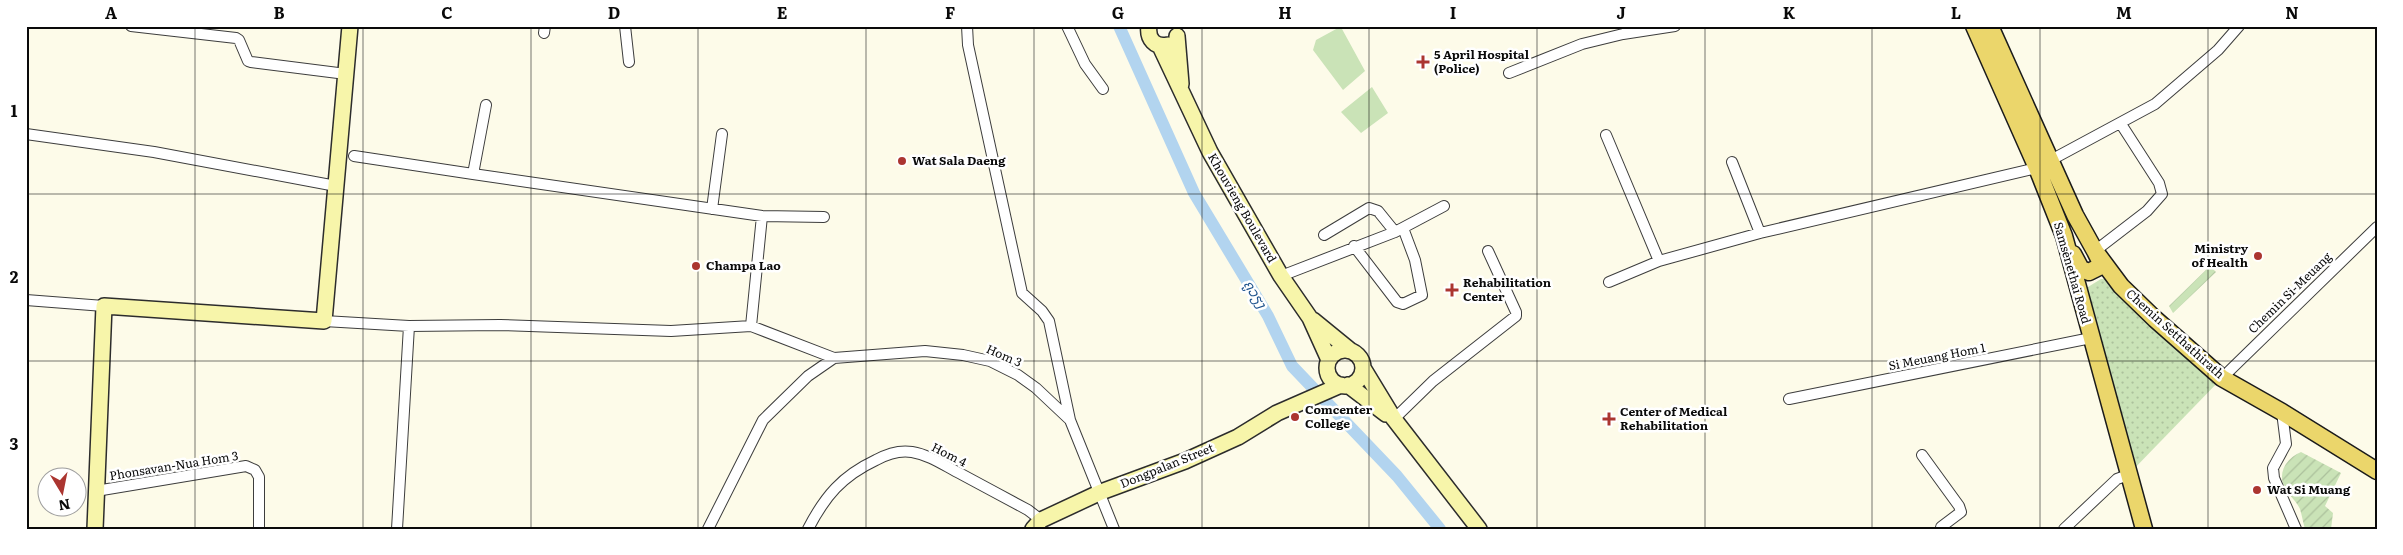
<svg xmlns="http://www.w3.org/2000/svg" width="2403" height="555" viewBox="0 0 2403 555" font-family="Literata,'Noto Sans Lao',serif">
<defs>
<pattern id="park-dots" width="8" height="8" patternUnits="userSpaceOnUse" patternTransform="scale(1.25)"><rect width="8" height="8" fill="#cae3b7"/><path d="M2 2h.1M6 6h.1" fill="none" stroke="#acc19c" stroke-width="1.8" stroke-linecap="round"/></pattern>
<pattern id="garden-furrows" width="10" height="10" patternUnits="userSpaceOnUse" patternTransform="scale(1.25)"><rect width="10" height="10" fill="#cae3b7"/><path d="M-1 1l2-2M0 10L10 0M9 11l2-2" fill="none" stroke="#acc19c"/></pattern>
</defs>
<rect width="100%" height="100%" fill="#fdfbe9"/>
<path fill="#cae3b7" d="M1338,28L1342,29L1365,71L1343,90L1313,50L1316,40Z
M1372,87L1388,113L1361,133L1341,112Z"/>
<path fill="url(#park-dots)" d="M2101,279H2109L2222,378L2128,475L2085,294L2088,287Z"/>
<path fill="url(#garden-furrows)" d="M2210,266L2216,272L2173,313L2169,306Z
M2301,452L2341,473L2325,506L2333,513L2331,529H2305C2303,522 2302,516 2300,509C2297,502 2290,496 2286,490C2276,474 2286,458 2301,452Z"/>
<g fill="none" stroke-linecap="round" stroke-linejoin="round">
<path stroke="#b2d4ef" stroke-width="12" d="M1119,26L1194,193L1268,316L1292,366L1397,476L1440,529"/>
<g stroke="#3d3d3d" stroke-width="12">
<path id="street" d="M131,26L236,38L239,40L248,61L251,62L346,74
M625,26L629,62
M967,26L968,45L1022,293L1042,311L1049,321L1070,420
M1067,26L1085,64L1103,89
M544,33L545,26
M1509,73L1582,44L1623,34L1675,26
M486,105L473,174L762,216L824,217
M26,134L154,152L336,186
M1606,135L1659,261
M354,156L473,174
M2051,160L2155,104L2218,50L2239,26
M1732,162L1760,233
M712,209L722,134
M1324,235L1369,208L1378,211L1395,232
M1354,246L1397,302L1403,304L1422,295L1415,260L1403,228
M2095,251L2147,211L2162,194L2159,183L2121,124
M1281,276L1395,232L1444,206
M1609,282L1659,261L1760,233L2037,168
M26,300L104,306
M324,321L409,326L500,325L671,331L751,326L834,358L925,351L963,355L990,361L1018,375L1036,388L1070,420L1114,529
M751,326L762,216
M2222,378L2377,227
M1789,399L2091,338
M2282,412L2286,444L2273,468L2274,478L2296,529
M1394,419L1433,381L1516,316V312L1488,251
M1922,455L1959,506L1961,512L1941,527V529
M96,491L246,466L255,470L259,477V529
M397,529L409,326
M708,529L763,420L808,376L834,358
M808,529C825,496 842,476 876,460C887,454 900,450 912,452C930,455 945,466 961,474C983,486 1006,498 1028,510L1041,520
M2064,529L2117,479L2128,475"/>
</g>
<g stroke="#2c2c2c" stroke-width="18">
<path id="secondary" d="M1149,26C1147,39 1155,48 1168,45
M1177,36L1181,84
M1160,46L1210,152L1281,276L1310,318L1329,360
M1313,320L1351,351
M1327 368a18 18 0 1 1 36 0a18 18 0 1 1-36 0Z
M1363,368L1394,419L1479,529
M1348,385L1386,414
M95,529L104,306L324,321L350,26
M1033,529L1041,520L1101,492L1185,461L1238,437L1277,413L1341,385"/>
</g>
<g stroke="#1b1b1b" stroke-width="19">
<path id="primary" d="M1974,26L2037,168L2064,236L2144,529
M1990,26L2075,215L2095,251L2121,286L2155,319L2222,378L2282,412L2377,471
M2073,254L2081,269L2089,272L2099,267L2100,261L2096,253"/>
</g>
<use href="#street" stroke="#fff" stroke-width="10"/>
<use href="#secondary" stroke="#f7f5aa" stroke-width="15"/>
<use href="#primary" stroke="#ebd66b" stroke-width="16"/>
</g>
<path fill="none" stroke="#0a0a0a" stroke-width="1" stroke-opacity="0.55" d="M195,26V529M363,26V529M531,26V529M698,26V529M866,26V529M1034,26V529M1202,26V529M1369,26V529M1537,26V529M1705,26V529M1872,26V529M2040,26V529M2208,26V529M26,194H2377M26,361H2377"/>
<g fill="#ab3530" stroke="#fff" stroke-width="2">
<path d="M1420.5 54.5h5v5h5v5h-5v5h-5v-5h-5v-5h5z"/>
<circle cx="902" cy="161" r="5"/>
<circle cx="2258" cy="256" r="5"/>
<circle cx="696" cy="266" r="5"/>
<path d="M1449.5 282.5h5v5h5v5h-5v5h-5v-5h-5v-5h5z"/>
<circle cx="1295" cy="417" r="5"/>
<path d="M1606.5 411.5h5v5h5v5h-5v5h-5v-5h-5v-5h5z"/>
<circle cx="2257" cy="490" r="5"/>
</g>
<g text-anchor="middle" stroke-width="5" stroke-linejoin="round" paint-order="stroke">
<g font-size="12" font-weight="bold" fill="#0a0a0a" stroke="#fff" text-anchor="start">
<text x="1434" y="59">5 April Hospital<tspan x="1434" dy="14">(Police)</tspan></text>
<text x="912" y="165">Wat Sala Daeng</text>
<text x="2248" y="253" text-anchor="end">Ministry<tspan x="2248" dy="14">of Health</tspan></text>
<text x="706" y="270">Champa Lao</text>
<text x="1463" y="287">Rehabilitation<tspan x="1463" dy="14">Center</tspan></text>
<text x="1305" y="414">Comcenter<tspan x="1305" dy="14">College</tspan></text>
<text x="1620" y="416">Center of Medical<tspan x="1620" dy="14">Rehabilitation</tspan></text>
<text x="2267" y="494">Wat Si Muang</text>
</g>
<g font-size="12" fill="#0a0a0a" stroke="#fff">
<text transform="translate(1242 208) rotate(60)" y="4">Khouvieng Boulevard</text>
<text transform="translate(2072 273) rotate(74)" y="4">Samsènethaï Road</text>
<text transform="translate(2290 293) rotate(-44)" y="4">Chemin Si-Meuang</text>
<text transform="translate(2175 334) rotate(42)" y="4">Chemin Setthathirath</text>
<text transform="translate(1004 356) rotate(24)" y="4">Hom 3</text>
<text transform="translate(1937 357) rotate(-11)" y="4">Si Meuang Hom 1</text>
<text transform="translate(949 455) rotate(27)" y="4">Hom 4</text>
<text transform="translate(174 466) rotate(-9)" y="4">Phonsavan-Nua Hom 3</text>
<text transform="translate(1167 466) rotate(-22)" y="4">Dongpalan Street</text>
</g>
<g font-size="14" font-style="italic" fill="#21558e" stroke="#fff">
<text transform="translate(1255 294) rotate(59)" y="5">ຄູວຽງ</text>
</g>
</g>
<rect width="2403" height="555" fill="none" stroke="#ffffff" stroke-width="55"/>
<g transform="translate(62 492) rotate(170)"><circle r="24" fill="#ffffff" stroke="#9d9d9d"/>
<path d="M0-4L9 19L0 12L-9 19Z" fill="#ab3530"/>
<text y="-8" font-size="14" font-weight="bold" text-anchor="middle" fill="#0a0a0a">N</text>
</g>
<rect x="28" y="28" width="2348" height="500" fill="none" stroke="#0a0a0a" stroke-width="2"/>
<g font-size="16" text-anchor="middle" font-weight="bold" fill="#0a0a0a">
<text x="111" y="19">A</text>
<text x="279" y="19">B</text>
<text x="447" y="19">C</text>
<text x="614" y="19">D</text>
<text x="782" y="19">E</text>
<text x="950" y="19">F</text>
<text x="1118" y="19">G</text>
<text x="1285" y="19">H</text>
<text x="1453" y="19">I</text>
<text x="1621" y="19">J</text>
<text x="1789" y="19">K</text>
<text x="1956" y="19">L</text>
<text x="2124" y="19">M</text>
<text x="2292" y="19">N</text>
<text x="14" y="117">1</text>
<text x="14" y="283">2</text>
<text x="14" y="450">3</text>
</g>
</svg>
